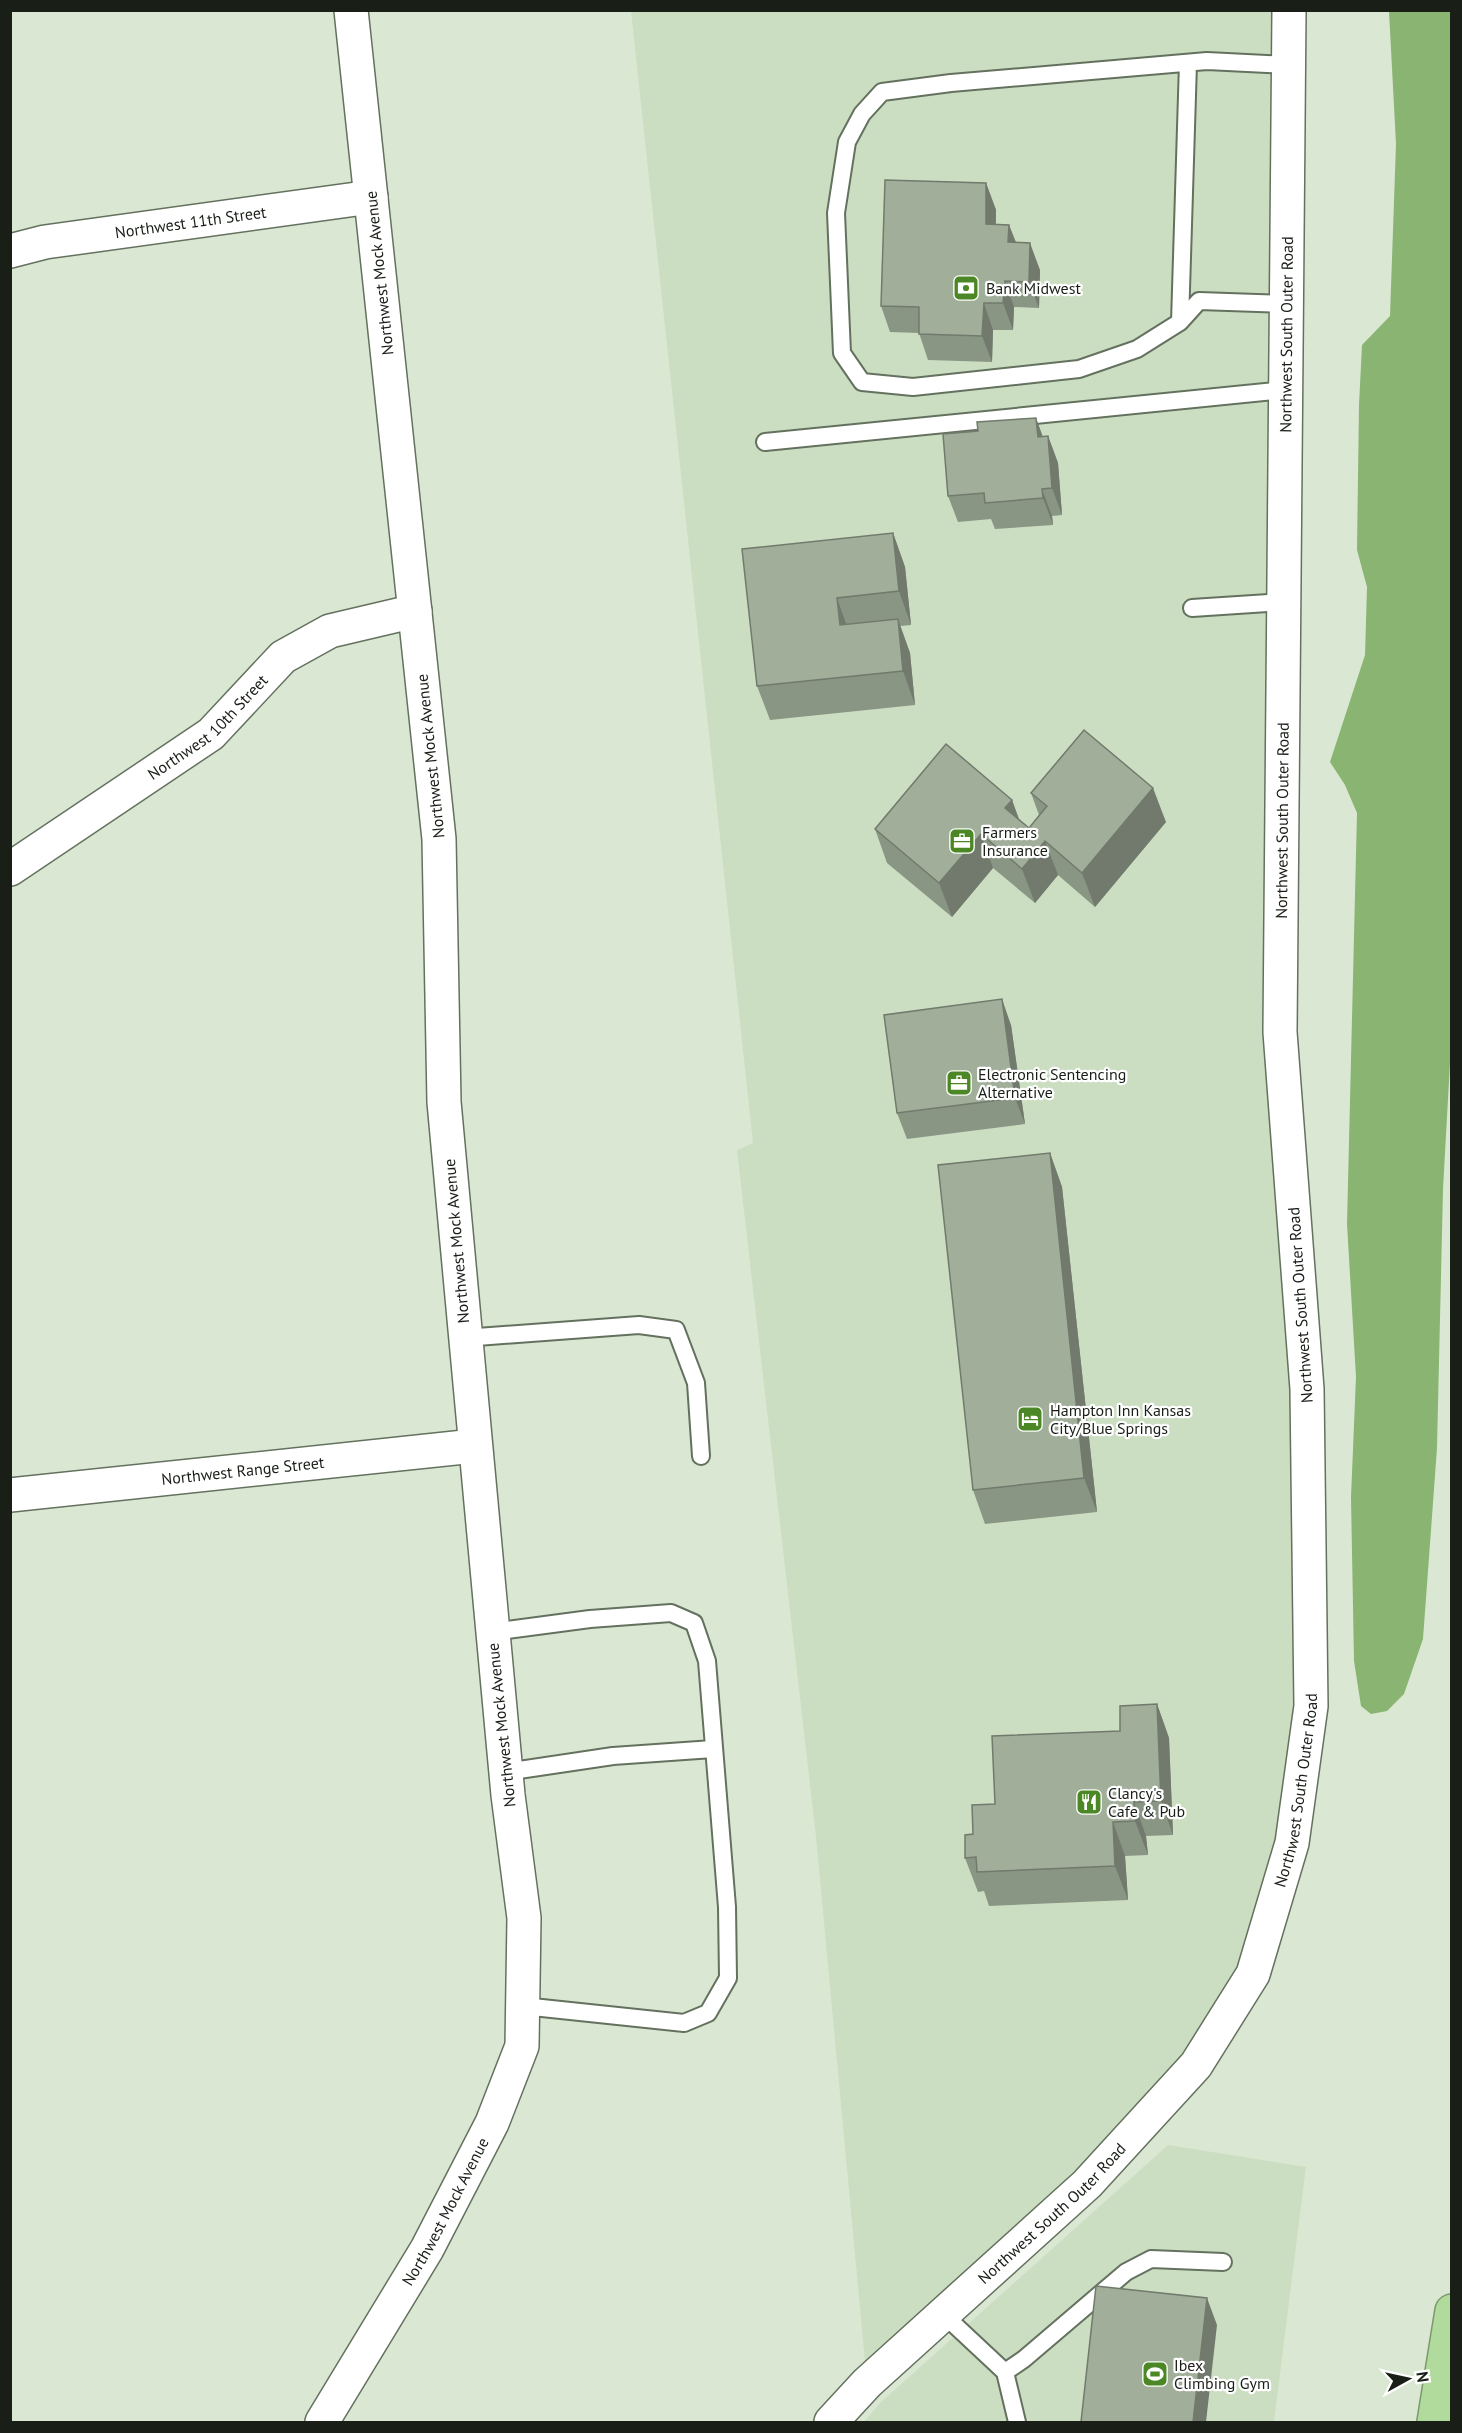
<svg xmlns="http://www.w3.org/2000/svg" width="1462" height="2433" viewBox="0 0 1462 2433" font-family="'PT Sans',sans-serif">
<rect width="100%" height="100%" fill="#dae8d3"/>
<path fill="#cbdec2" d="M631,11H1289L1282,722L1307,1389L1292,1843L1196,2065L867,2383L816,1837L737,1150L753,1143Z
M1168,2145L1306,2167L1274,2422H864L880,2403Z"/>
<path fill="#89b472" d="M1389,11H1451L1452,1027L1443,1189L1437,1448L1423,1639L1404,1694L1387,1711L1371,1714L1361,1706L1354,1661L1351,1497L1356,1377L1347,1224L1357,813L1345,785L1330,762L1365,655L1367,587L1357,550L1359,405L1362,345L1390,316L1396,144Z"/>
<g fill="none" stroke-linecap="round" stroke-linejoin="round">
<g stroke="#64715e" stroke-width="20">
<path id="lane" d="M1286,304L1199,301L1180,322L1137,349L1079,369L913,387L862,382L842,353L836,213L847,142L862,114L882,92L951,83L1207,61L1289,65
M1180,322L1188,63
M765,442L1285,390
M1192,608L1283,602
M464,1338L639,1325L676,1330L696,1383L701,1456
M492,1632L590,1619L671,1613L694,1623L707,1661L727,1907L728,1978L708,2013L684,2023L523,2006
M506,1772L613,1756L713,1749
M944,2315L1005,2372L1024,2359L1126,2272L1151,2259L1223,2262
M1005,2372L1017,2422"/>
</g>
<g stroke="#64715e" stroke-width="36">
<g id="street">
<path id="s1" d="M10,251L45,242L371,197"/>
<path id="s2" d="M10,869L211,734L283,657L330,631L415,611"/>
<path id="s3" d="M10,1495L474,1446"/>
<path id="s4" d="M322,2422L427,2249L492,2123L522,2046L524,1918L508,1795L444,1102L439,839L351,10"/>
<path id="s5" d="M831,2422L867,2383L1087,2184L1196,2065L1253,1974L1292,1843L1311,1706L1307,1389L1280,1032L1289,10"/>
</g>
</g>
<g stroke="#7c996d" stroke-width="36">
<path id="highway" d="M1434,2422L1452,2311"/>
</g>
<use href="#lane" stroke="#fff" stroke-width="16"/>
<use href="#street" stroke="#fff" stroke-width="33"/>
<use href="#highway" stroke="#b1db9c" stroke-width="33"/>
</g>
<path fill="#8a9684" d="M986,183L996,210V224L1009,225L1016,242L1040,270L1039,308L1014,307L1013,330H993L992,362L928,360L919,333L890,332L881,306Z
M1036,418L1043,437L1048,436L1058,463L1062,515L1052,516L1053,525L995,529L991,519L958,522L948,496L978,431Z
M893,533L905,567L911,625L900,626L910,653L915,705L770,720L757,686Z
M1031,793L1166,822L1095,907L1058,875L1035,903L993,868L952,917L887,863L875,829L1012,800L1019,819L1029,828L1039,815Z
M1011,1025L1025,1124L907,1139L897,1113Z
M1050,1153L1062,1187L1097,1512L985,1524L973,1490Z
M1157,1704L1169,1738L1173,1835L1146,1836L1148,1855L1125,1856L1128,1900L989,1906L984,1891L978,1892L965,1858L973,1834L995,1804L1120,1731Z"/>
<path fill="#717a6c" d="M986,183L996,210L995,250L986,224Z
M1009,225L1019,251L1008,242Z
M1030,243L1040,270L1039,308L1029,282Z
M1005,281L1014,307L1013,330L1003,303Z
M984,303L993,330L992,362L982,336Z
M1036,418L1045,444L1038,437Z
M1048,436L1058,463L1062,515L1052,488Z
M1042,489L1052,516L1053,525L1043,498Z
M893,533L905,567L911,625L899,591Z
M837,598L849,632L840,625Z
M898,619L910,653L915,705L903,671Z
M1153,788L1166,822L1095,907L1082,873Z
M1012,800L1024,834L1005,808Z
M981,834L993,868L952,917L939,883Z
M1045,841L1058,875L1035,903L1022,869Z
M1002,999L1011,1025L1025,1124L1015,1098Z
M1050,1153L1062,1187L1097,1512L1084,1478Z
M1157,1704L1169,1738L1173,1835L1161,1801Z
M1134,1802L1146,1836L1148,1855L1135,1821Z
M1113,1822L1125,1856L1128,1900L1115,1866Z
M1207,2298L1217,2325L1206,2422H1193Z"/>
<path fill="#a1ae9a" stroke="#717a6c" stroke-width="1.5" d="M885,180L986,183V224L1009,225L1008,242L1030,243L1029,282L1005,281L1003,303H984L982,336L919,334V307L881,306Z
M1036,418L1038,437L1048,436L1052,488L1042,489L1043,498L985,503L984,493L948,496L943,434L978,431L977,422Z
M893,533L899,591L837,598L840,625L898,619L903,671L757,686L742,549Z
M1084,730L1153,788L1082,873L1045,841L1022,869L981,834L939,883L875,829L946,744L1012,800L1005,808L1029,828L1047,806L1031,793Z
M1002,999L1015,1098L897,1113L884,1015Z
M1050,1153L1084,1478L973,1490L938,1165Z
M1157,1704L1161,1801L1134,1802L1135,1821L1113,1822L1115,1866L977,1872L976,1857L965,1858V1835L973,1834L972,1805L995,1804L992,1736L1120,1731V1706Z
M1096,2286L1207,2298L1193,2422H1081Z"/>
<defs>
<g id="bank-square" transform="scale(1.35)"><rect x="-9" y="-9" width="18" height="18" rx="4" fill="#4c8725" stroke="#fff"/><path d="M-6-4H6V4H-6ZM0-2.3a2.3 2.3 0 1 0 0 4.6a2.3 2.3 0 1 0 0-4.6Z" fill="#fff"/></g>
<g id="office-square" transform="scale(1.35)"><rect x="-9" y="-9" width="18" height="18" rx="4" fill="#4c8725" stroke="#fff"/><path d="M-6-3h4V-5.5h4V-3h4V5H-6ZM-1-4.5V-3h2v-1.5ZM-6 0V1H6V0Z" fill="#fff"/></g>
<g id="hotel-square" transform="scale(1.35)"><rect x="-9" y="-9" width="18" height="18" rx="4" fill="#4c8725" stroke="#fff"/><path d="M-6-4.5h1.5V1H6V5H4.5V3h-9V5H-6ZM-4 0a1.8 1.8 0 1 1 3.6 0ZM.5 0V-2.5h3Q6-2.5 6 0Z" fill="#fff"/></g>
<g id="restaurant-square" transform="scale(1.35)"><rect x="-9" y="-9" width="18" height="18" rx="4" fill="#4c8725" stroke="#fff"/><path d="M-5-6h1v4h1v-4h1v4h1v-4h1v5L-1.5 .5V6h-2V.5L-5-1ZM5-6V6H3V1.5H1.5Q1.5-4 5-6Z" fill="#fff"/></g>
<g id="stadium-square" transform="scale(1.35)"><rect x="-9" y="-9" width="18" height="18" rx="4" fill="#4c8725" stroke="#fff"/><path d="M0-5a6.5 5 0 1 0 0 10a6.5 5 0 1 0 0-10ZM-3.5-1.8h7v3.6h-7Z" fill="#fff"/></g>
</defs>
<g fill-rule="evenodd">
<use href="#bank-square" x="966" y="288"/>
<use href="#office-square" x="962" y="841"/>
<use href="#office-square" x="959" y="1083"/>
<use href="#hotel-square" x="1030" y="1419"/>
<use href="#restaurant-square" x="1089" y="1802"/>
<use href="#stadium-square" x="1155" y="2374"/>
</g>
<g text-anchor="middle" stroke-width="4.5" stroke-linejoin="round" paint-order="stroke">
<g font-size="16" fill="#191e17" stroke="#fff">
<text dy="6" stroke="none"><textPath href="#s1" startOffset="183">Northwest 11th Street</textPath></text>
<text transform="translate(379 273) rotate(-96)" y="6">Northwest Mock Avenue</text>
<text dy="6" stroke="none"><textPath href="#s5" startOffset="2266">Northwest South Outer Road</textPath></text>
<text dy="6" stroke="none"><textPath href="#s2" startOffset="244">Northwest 10th Street</textPath></text>
<text transform="translate(430 756) rotate(-96)" y="6">Northwest Mock Avenue</text>
<text dy="6" stroke="none"><textPath href="#s5" startOffset="1780">Northwest South Outer Road</textPath></text>
<text transform="translate(456 1241) rotate(-95)" y="6">Northwest Mock Avenue</text>
<text transform="translate(1300 1305) rotate(-94)" y="6">Northwest South Outer Road</text>
<text dy="6" stroke="none"><textPath href="#s3" startOffset="234">Northwest Range Street</textPath></text>
<text transform="translate(501 1725) rotate(-96)" y="6">Northwest Mock Avenue</text>
<text dy="6" stroke="none"><textPath href="#s5" startOffset="808">Northwest South Outer Road</textPath></text>
<text dy="6" stroke="none"><textPath href="#s4" startOffset="244">Northwest Mock Avenue</textPath></text>
<text dy="6" stroke="none"><textPath href="#s5" startOffset="304">Northwest South Outer Road</textPath></text>
</g>
<g font-size="16" fill="#191e17" stroke="#fff" text-anchor="start">
<text x="986" y="294">Bank Midwest</text>
<text x="982" y="838">Farmers<tspan x="982" dy="18">Insurance</tspan></text>
<text x="978" y="1080">Electronic Sentencing<tspan x="978" dy="18">Alternative</tspan></text>
<text x="1050" y="1416">Hampton Inn Kansas<tspan x="1050" dy="18">City/Blue Springs</tspan></text>
<text x="1108" y="1799">Clancy's<tspan x="1108" dy="18">Cafe &amp; Pub</tspan></text>
<text x="1174" y="2371">Ibex<tspan x="1174" dy="18">Climbing Gym</tspan></text>
</g>
</g>
<rect width="1462" height="2433" fill="none" stroke="#191e17" stroke-width="24"/>
<g transform="translate(1408 2379) rotate(82)" stroke="#ffffff" stroke-width="4.5" paint-order="stroke">
<path d="M0-4.5L10 22L0 15L-10 22Z" fill="#191e17"/>
<text y="-9" font-size="16" font-weight="bold" text-anchor="middle" fill="#191e17">N</text>
</g>
</svg>
